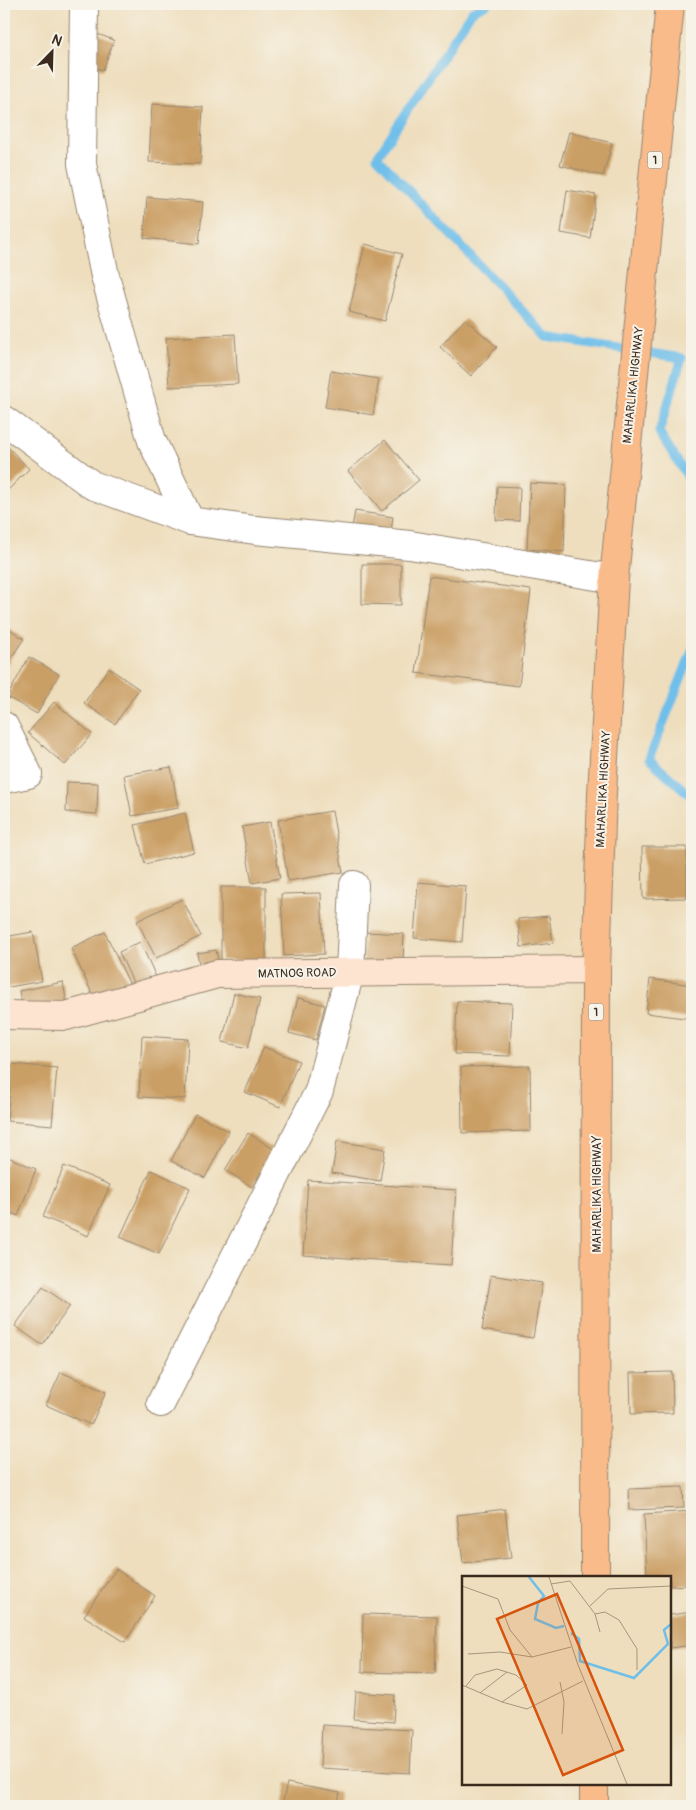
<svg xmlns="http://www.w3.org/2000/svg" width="696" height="1810" viewBox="0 0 696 1810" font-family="Pangolin,sans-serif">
<rect width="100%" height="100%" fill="#f7f3e8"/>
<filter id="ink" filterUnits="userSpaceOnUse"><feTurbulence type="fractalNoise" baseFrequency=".02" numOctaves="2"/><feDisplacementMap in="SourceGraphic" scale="10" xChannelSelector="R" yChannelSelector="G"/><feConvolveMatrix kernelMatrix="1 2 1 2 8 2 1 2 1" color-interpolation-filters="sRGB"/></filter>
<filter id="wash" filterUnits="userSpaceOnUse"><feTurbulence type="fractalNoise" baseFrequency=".0096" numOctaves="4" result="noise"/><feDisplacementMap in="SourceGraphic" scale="20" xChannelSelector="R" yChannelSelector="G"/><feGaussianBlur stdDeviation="1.12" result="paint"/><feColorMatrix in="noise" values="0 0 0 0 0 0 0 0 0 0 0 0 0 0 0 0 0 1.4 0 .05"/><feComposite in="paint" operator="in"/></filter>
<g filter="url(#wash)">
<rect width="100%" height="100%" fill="#eedebd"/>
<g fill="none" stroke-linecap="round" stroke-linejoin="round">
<path stroke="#6fbfea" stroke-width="9" d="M487,4L472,11L377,157L547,337L682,358L659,432L692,484
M692,651L649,759L692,797"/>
</g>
<g id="blocks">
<path fill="#ca9f65" d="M97,34L114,40L103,70L86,64Z
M152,104L203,107L200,164L149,162Z
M569,132L612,143L603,176L560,165Z
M567,190L596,195L590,238L561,233Z
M147,197L203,202L199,244L144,238Z
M365,244L402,254L385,321L349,312Z
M465,319L497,347L471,376L440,347Z
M235,334L238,384L169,387L166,338Z
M331,371L379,379L373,415L325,407Z
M385,440L419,480L382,511L348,471Z
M4,443L29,469L4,494Z
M530,483L566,485L564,552L527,549Z
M497,486L520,487L519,521L496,520Z
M355,511L393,517L390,539L351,533Z
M362,564H401V605L362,604Z
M429,576L531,590L519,686L416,673Z
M4,625L24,639L4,668Z
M29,657L59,674L37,714L7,697Z
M109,668L139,689L115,724L84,703Z
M54,702L92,734L65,765L28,733Z
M171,767L178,808L132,816L124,775Z
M67,782L98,783L97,814L66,812Z
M332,811L343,872L288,881L278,820Z
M185,813L194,852L145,864L135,825Z
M270,822L280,878L252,883L242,827Z
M642,847H687V898L643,899Z
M418,882L466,886L462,942L414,938Z
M221,887H266V960H221Z
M321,893L324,954L284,956L281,894Z
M182,899L201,936L156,958L137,921Z
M549,916L553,943L521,947L518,919Z
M33,932L42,981L4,988V937Z
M105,932L130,985L95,1000L71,948Z
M365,932L404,934L403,967L363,964Z
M140,942L158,981L137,991L119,952Z
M216,950L220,970L201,973L197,953Z
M650,979L692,985V1019L646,1013Z
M63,982L67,1004L24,1013L19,991Z
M234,993L260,999L248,1048L222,1042Z
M298,998L325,1005L316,1040L289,1033Z
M457,1001L512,1003L510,1056L455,1054Z
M142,1036L188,1039L185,1099L139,1097Z
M264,1047L299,1061L280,1107L245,1092Z
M12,1064L57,1068L52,1125L7,1121Z
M530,1066L531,1131L462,1133L461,1067Z
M195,1114L229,1131L205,1178L171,1161Z
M248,1133L275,1150L252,1187L225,1170Z
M337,1141L385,1149L380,1181L332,1173Z
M8,1157L36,1169L18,1216L4,1210V1168Z
M64,1166L110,1185L88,1236L43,1217Z
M151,1170L190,1188L159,1254L120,1237Z
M308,1180L456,1190L451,1265L303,1255Z
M491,1275L542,1283L533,1338L482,1330Z
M43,1287L70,1306L42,1345L15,1326Z
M61,1372L106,1392L91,1425L46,1405Z
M672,1372L673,1413L631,1414L630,1373Z
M683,1487L684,1508L629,1510L628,1489Z
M505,1509L511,1558L463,1563L457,1515Z
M692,1511V1585L670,1586V1578H647L644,1514Z
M116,1569L155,1596L125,1642L84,1616Z
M692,1612V1645L670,1648V1615Z
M363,1614L437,1616L435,1674L362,1672Z
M356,1692L395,1695L393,1722L354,1719Z
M322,1725L412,1730L410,1773L320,1768Z
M287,1783L340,1793L337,1806H282Z"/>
</g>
</g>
<g filter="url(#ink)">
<use href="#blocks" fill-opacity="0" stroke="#94846e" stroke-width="1"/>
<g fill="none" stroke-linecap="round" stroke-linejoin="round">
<g stroke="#94846e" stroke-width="30">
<path id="street" d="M84,4L82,164L105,276L152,441L190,521
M4,420L92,485L190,521L255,530L410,545L614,579
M4,726L28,774L4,779
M161,1403L319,1091L350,972L354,885"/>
</g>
<g stroke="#94846e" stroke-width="30">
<path id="secondary" d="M4,1015L66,1016L217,974L596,970"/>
</g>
<g stroke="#94846e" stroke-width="30">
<path id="highway" d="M595,1578L596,970L602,793L614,579L670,4
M594,1806V1784"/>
</g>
<use href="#street" stroke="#fff" stroke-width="28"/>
<use href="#secondary" stroke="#fde4d1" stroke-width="28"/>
<use href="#highway" stroke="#fabb8b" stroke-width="28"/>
</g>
</g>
<g text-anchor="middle" stroke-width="4" stroke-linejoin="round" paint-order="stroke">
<g fill="#f7f3e8" stroke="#73665b" stroke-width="1">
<rect x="647.5" y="151.5" width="15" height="17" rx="4"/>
<rect x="588.5" y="1003.5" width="15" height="17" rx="4"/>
</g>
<g font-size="11" font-weight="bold" fill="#3b2a1e">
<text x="655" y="164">1</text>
<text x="596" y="1016">1</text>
</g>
<g font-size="12" fill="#3b2a1e" stroke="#f7f3e8">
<text transform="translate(633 385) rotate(-84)" y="4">MAHARLIKA HIGHWAY</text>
<text transform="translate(603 789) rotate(-87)" y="4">MAHARLIKA HIGHWAY</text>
<text transform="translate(297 973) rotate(-1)" y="4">MATNOG ROAD</text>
<text transform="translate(597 1194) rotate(-90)" y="4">MAHARLIKA HIGHWAY</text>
</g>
</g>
<g transform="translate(462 1576)">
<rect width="209" height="209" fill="#eedebd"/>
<path fill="none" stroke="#6fbfea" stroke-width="2.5" d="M67,1L82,20L76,27L73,43L94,52L102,50M109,57L117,63L118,85L172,102L206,68L202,54L209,48"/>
<path fill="none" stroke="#a6967d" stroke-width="1" d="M87,1L116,89L165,208M89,8L108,5L133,38L143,36L157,44L175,73V94M0,10L36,23L48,54L70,81M128,30L146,13L209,10M133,38L138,56M6,78L38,76L70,81L109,71M98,106L102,126L100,158M0,109L40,126L65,133L121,105M4,110L13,99L35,93L54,99L65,109L40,126M18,117L45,96"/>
<path fill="#d7540e" fill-opacity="0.15" stroke="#d7540e" stroke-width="2.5" d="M95,18L161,174L101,199L35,43Z"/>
<rect width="209" height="209" fill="none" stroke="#3b2a1e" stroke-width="2.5"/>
</g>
<rect width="696" height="1810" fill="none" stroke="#f7f3e8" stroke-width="20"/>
<g transform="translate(52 52) rotate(23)" stroke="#f7f3e8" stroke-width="4" paint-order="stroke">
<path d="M0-4L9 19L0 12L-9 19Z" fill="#3b2a1e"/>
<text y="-8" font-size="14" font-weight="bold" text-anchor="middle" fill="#3b2a1e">N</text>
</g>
</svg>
